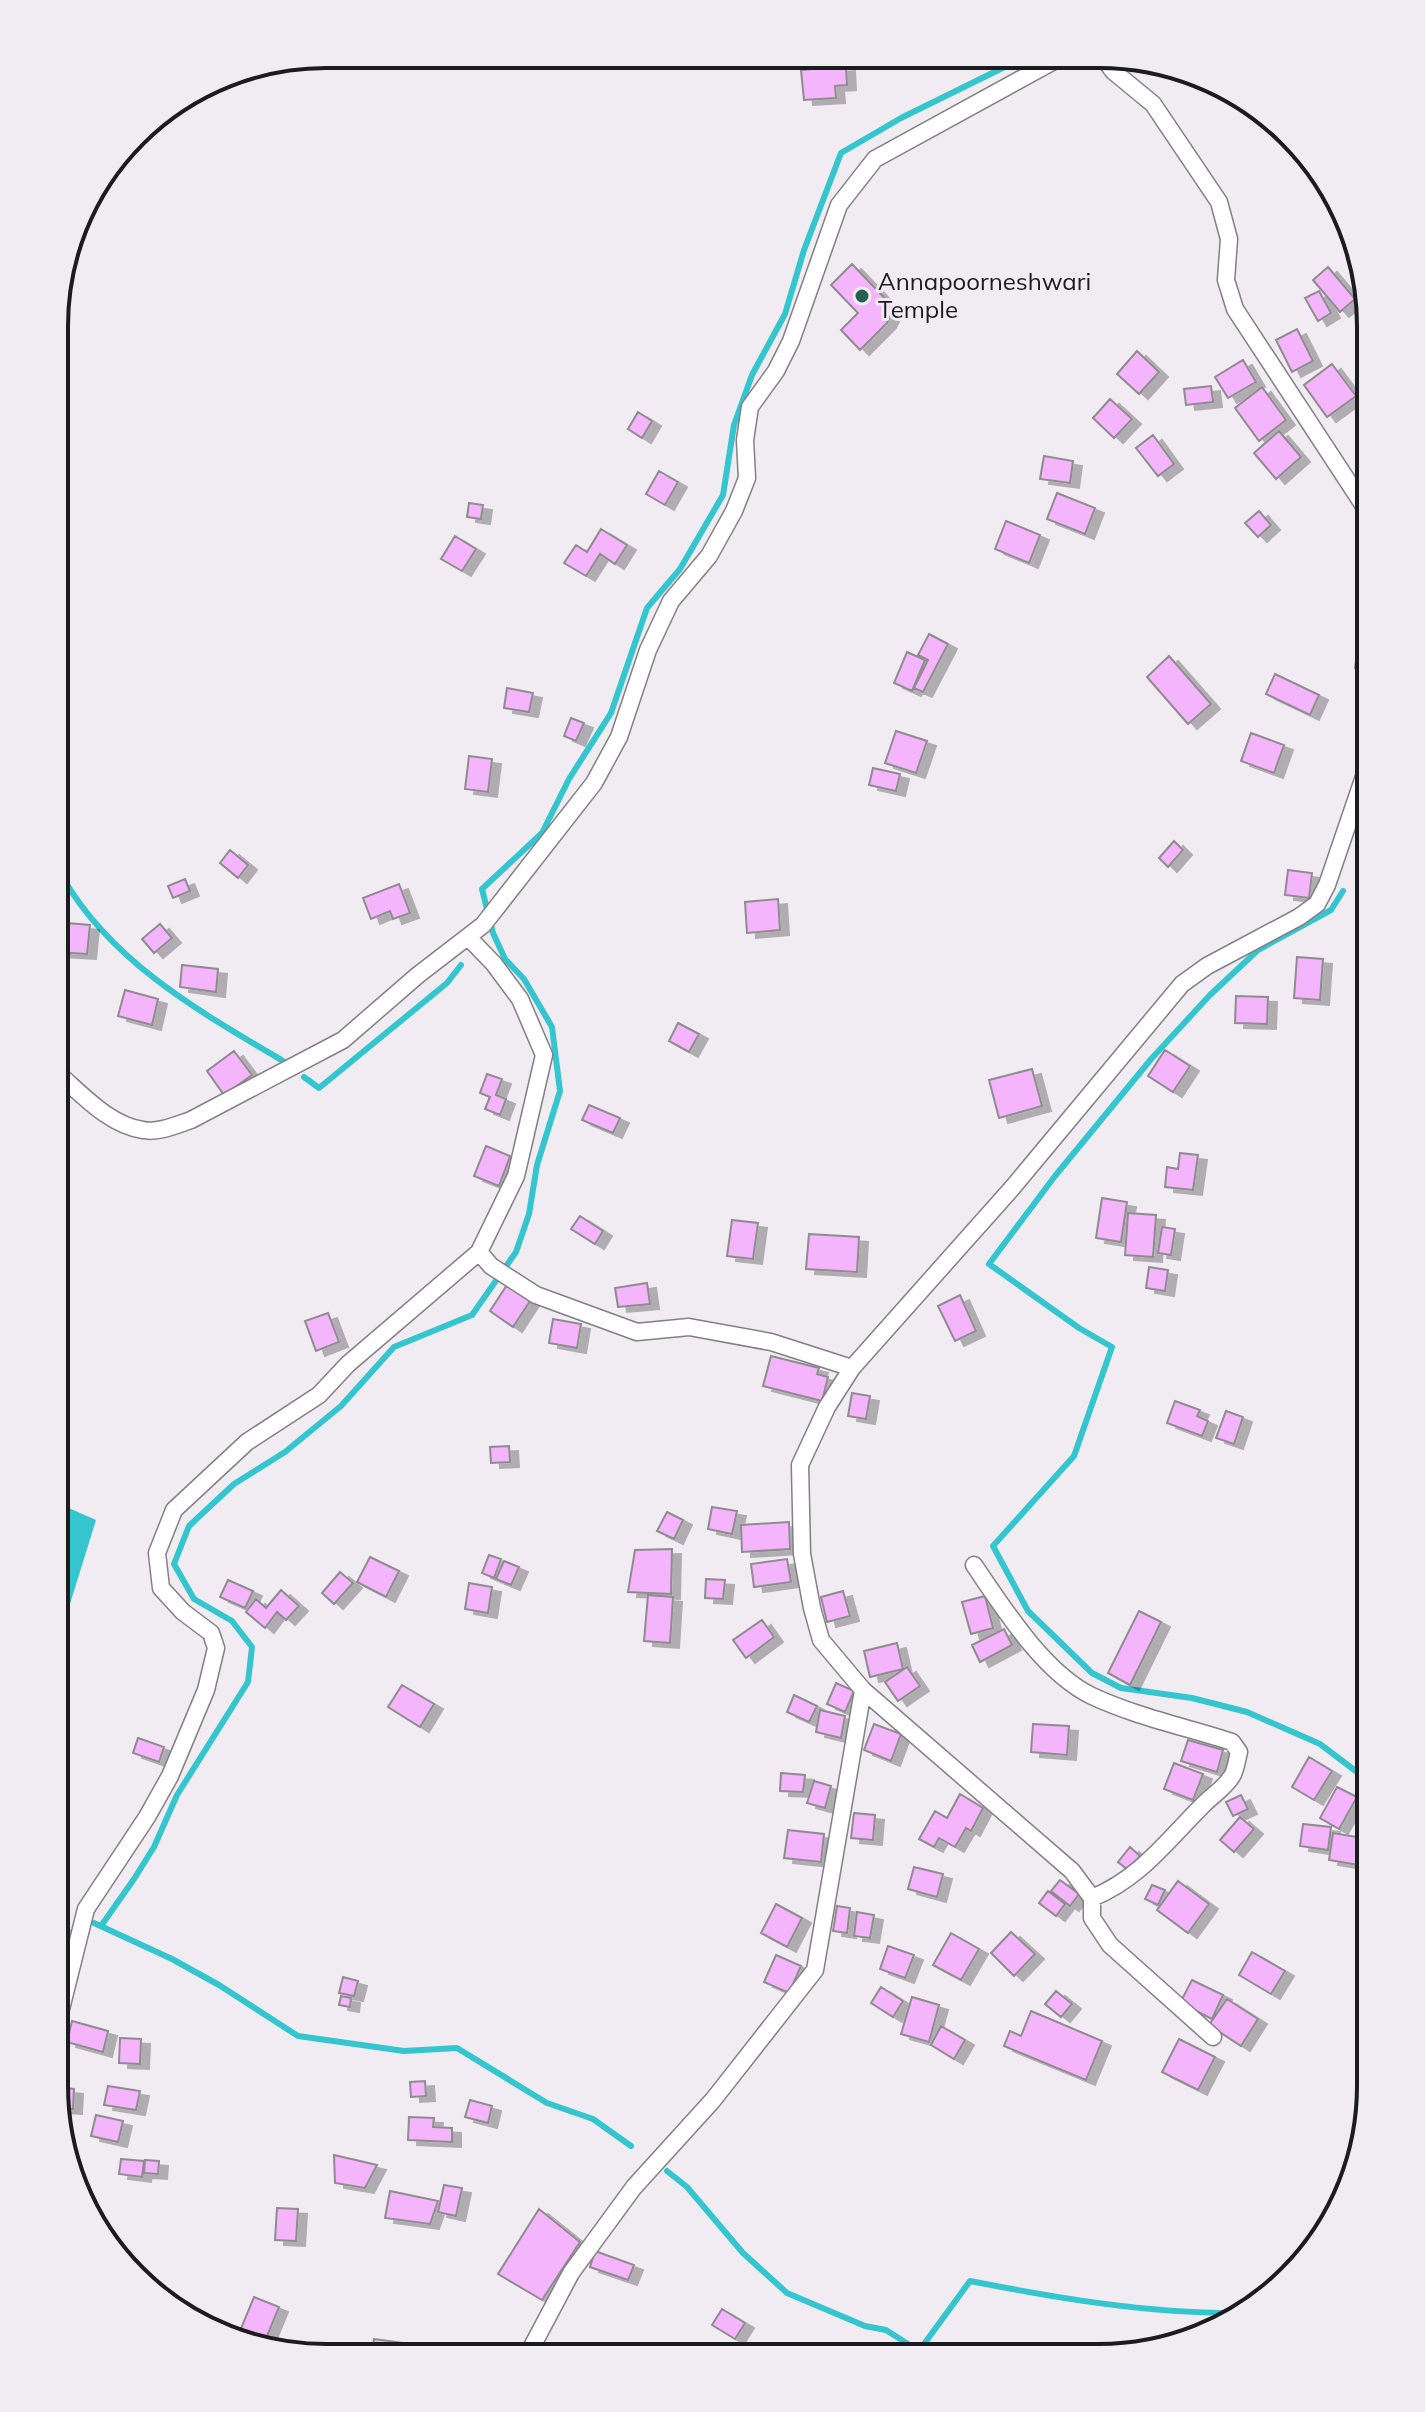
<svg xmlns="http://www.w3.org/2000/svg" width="1425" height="2412" viewBox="0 0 1425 2412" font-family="Mulish,sans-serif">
<defs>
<filter id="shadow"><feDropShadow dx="9" dy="5" stdDeviation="0" flood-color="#0004"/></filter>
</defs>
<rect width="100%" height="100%" fill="#f0ecf2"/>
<path fill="#34c5ce" d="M55,1502L96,1520L65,1620L55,1613Z"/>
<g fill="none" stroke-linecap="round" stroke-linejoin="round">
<path stroke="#34c5ce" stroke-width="6" d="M56,877L63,878C113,964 202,1013 285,1062
M1343,891L1331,910L1258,950L1210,995L1152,1058L1055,1176L989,1264L1079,1328L1112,1347L1074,1456L993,1546L1028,1611L1092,1673L1121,1688L1192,1698L1247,1712L1320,1744L1357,1772L1370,1778
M304,1077L319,1088L447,983L461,965
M94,1923L172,1959L219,1985L298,2036L404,2051L457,2048L547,2103L593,2119L631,2146
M101,1926L134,1879L154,1847L177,1795L248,1682L252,1647L232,1621L194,1599L174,1564L189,1526L234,1484L285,1452L341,1406L394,1347L472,1315L516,1252L529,1214L537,1165L560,1091L552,1027L524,979L505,959L493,933L482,889L542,833L569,779L611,713L647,608L680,569L723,495L734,425L752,375L785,314L804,250L841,153L901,118L1027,56
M667,2171L687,2187L743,2253L787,2293L865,2326L886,2330L919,2351L970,2281C1057,2298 1145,2313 1234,2313"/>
</g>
<path fill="#f4b5fc" stroke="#908b90" stroke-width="2" filter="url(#shadow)" d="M846,66L847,85L835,86L836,98L804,100L801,70Z
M852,264L894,308L887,323L860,350L841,330L858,313L831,285Z
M1328,267L1355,299L1340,312L1313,280Z
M1319,291L1331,313L1318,321L1305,298Z
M1297,329L1313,361L1292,372L1276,340Z
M1137,351L1159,372L1139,394L1117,374Z
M1243,360L1256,382L1228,398L1215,377Z
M1332,364L1356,396L1327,417L1304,385Z
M1211,386L1213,402L1186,405L1184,389Z
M1262,387L1286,420L1259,441L1235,408Z
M1110,399L1132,419L1114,438L1093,418Z
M638,412L652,421L642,438L628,429Z
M1371,412V428L1365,430L1360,416Z
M1279,431L1301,457L1276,479L1254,453Z
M1153,435L1174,464L1158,476L1136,448Z
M1044,456L1073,461L1070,483L1040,479Z
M659,471L678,482L665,505L646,494Z
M1057,493L1095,508L1085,534L1047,519Z
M469,503L483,505L481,519L467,517Z
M1259,511L1271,525L1258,537L1245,523Z
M1006,521L1040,535L1029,563L995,549Z
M601,529L627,545L615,564L600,554L586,576L564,563L576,545L587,552Z
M455,536L476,549L462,571L441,559Z
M929,634L948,644L923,692L914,688L928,660L918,655Z
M1359,640L1371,641V670L1355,668Z
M907,652L925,660L912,691L894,683Z
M1169,656L1211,704L1188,724L1147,677Z
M1275,674L1319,695L1310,715L1266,694Z
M507,688L533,693L529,712L504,708Z
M571,718L584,723L576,741L564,736Z
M896,731L927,741L916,773L885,763Z
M1251,733L1284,745L1274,773L1241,761Z
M469,756L492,759L488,792L465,789Z
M873,768L900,774L896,791L869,785Z
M1174,841L1183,850L1168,867L1159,858Z
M230,850L248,865L238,878L220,863Z
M1288,870L1312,873L1309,898L1285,895Z
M185,879L190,891L173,898L168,886Z
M399,884L410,913L393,919L390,911L371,919L363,898Z
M1363,891L1371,892V912L1360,910Z
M778,899L780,930L747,933L745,902Z
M55,922L90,925L87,954L55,952Z
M160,924L172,938L154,953L142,939Z
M1297,957L1323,959L1320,1000L1294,998Z
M182,965L218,969L216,992L180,987Z
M125,990L158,999L152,1025L118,1016Z
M1236,996L1268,997L1267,1024L1235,1023Z
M678,1023L699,1034L689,1052L669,1041Z
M1165,1050L1190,1066L1173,1092L1148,1076Z
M234,1051L252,1075L224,1095L207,1071Z
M1032,1069L1042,1106L999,1118L989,1080Z
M487,1074L502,1079L496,1095L506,1099L500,1115L485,1109L490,1097L480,1093Z
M589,1105L620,1118L613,1133L582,1120Z
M486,1146L510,1156L499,1186L474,1176Z
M1180,1153L1198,1155L1193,1190L1165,1187L1167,1167L1178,1169Z
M1102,1198L1127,1202L1121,1242L1096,1238Z
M1128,1213L1156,1215L1153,1257L1125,1255Z
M580,1216L603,1231L595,1244L571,1229Z
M732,1220L758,1223L753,1259L727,1256Z
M1162,1227L1175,1229L1171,1255L1158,1253Z
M809,1234L859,1237L857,1272L806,1269Z
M1149,1267L1168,1270L1165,1291L1146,1288Z
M647,1283L650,1304L618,1307L615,1288Z
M507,1285L530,1301L513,1327L490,1311Z
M960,1295L976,1331L955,1341L938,1306Z
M328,1313L339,1342L316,1351L305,1321Z
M553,1319L581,1324L577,1348L549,1343Z
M771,1356L819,1368L817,1374L828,1377L822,1401L763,1386Z
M852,1393L870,1396L866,1419L848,1416Z
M1175,1401L1200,1410L1197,1416L1208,1421L1202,1436L1167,1423Z
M1226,1411L1243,1417L1234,1444L1216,1438Z
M509,1446L510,1462L491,1463L490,1447Z
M712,1507L737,1511L732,1534L708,1529Z
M667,1512L683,1520L674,1539L657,1531Z
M789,1522L790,1549L742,1552L741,1525Z
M672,1549L671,1594L628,1592L635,1550Z
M489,1555L501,1559L494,1578L482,1573Z
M370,1557L399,1571L386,1597L357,1582Z
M787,1559L791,1582L754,1587L751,1564Z
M504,1561L519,1567L511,1585L496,1579Z
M340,1572L353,1583L334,1604L322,1593Z
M706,1579L725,1580L723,1599L705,1598Z
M228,1580L253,1591L245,1608L220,1597Z
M469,1583L492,1587L488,1613L465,1609Z
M281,1590L299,1606L286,1620L277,1612L265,1628L246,1612L256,1599L266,1608Z
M843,1591L850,1616L827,1622L821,1597Z
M648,1595L673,1597L670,1643L644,1641Z
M985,1596L993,1628L971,1634L962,1602Z
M1139,1611L1161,1622L1130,1685L1108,1673Z
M762,1620L774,1637L746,1658L733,1640Z
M1004,1629L1012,1645L980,1662L972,1645Z
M897,1643L903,1669L870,1677L864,1651Z
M907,1667L920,1686L898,1701L885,1682Z
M836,1683L854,1691L845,1712L827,1704Z
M402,1685L434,1704L420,1727L388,1707Z
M794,1695L817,1706L809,1722L787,1712Z
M820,1710L845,1716L841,1738L816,1732Z
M874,1724L901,1734L891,1761L864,1750Z
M1033,1724L1069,1726L1067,1755L1031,1752Z
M138,1738L164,1747L159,1762L133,1753Z
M1188,1740L1223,1750L1217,1772L1181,1761Z
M1309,1757L1332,1771L1314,1800L1292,1787Z
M1174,1763L1203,1774L1193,1800L1164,1789Z
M781,1773L805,1775L803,1792L780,1791Z
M814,1781L831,1786L825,1808L807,1803Z
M1337,1787L1357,1797L1339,1829L1320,1818Z
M960,1794L983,1808L971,1831L966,1828L955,1847L939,1838L934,1847L919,1839L935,1811L947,1818Z
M1241,1795L1248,1809L1233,1816L1226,1802Z
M854,1813L875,1815L873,1840L851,1838Z
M1240,1817L1254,1829L1234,1852L1220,1840Z
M1303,1824L1331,1827L1328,1850L1300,1846Z
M788,1830L824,1834L821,1862L784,1858Z
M1333,1833L1363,1838L1359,1865L1329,1860Z
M1130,1847L1140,1856L1128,1870L1118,1862Z
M914,1867L943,1874L937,1897L908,1889Z
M1060,1880L1079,1894L1070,1906L1051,1891Z
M1178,1881L1209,1904L1188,1933L1157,1910Z
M1152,1885L1165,1890L1158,1905L1145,1899Z
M1048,1891L1065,1904L1056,1916L1039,1903Z
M776,1904L802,1918L787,1947L761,1933Z
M837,1906L850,1908L847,1933L833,1931Z
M857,1912L874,1915L870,1938L854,1936Z
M54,1925L66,1926L64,1938L54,1937Z
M1011,1932L1035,1954L1014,1976L991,1953Z
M951,1933L979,1949L961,1980L933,1965Z
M888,1946L914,1955L905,1978L880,1969Z
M1252,1952L1285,1971L1271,1994L1239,1975Z
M776,1955L801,1966L789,1993L764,1982Z
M343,1977L358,1981L354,1996L339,1993Z
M1192,1980L1223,1995L1212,2019L1180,2003Z
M881,1987L903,2001L893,2017L871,2003Z
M1056,1991L1072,2004L1061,2017L1045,2004Z
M341,1996L351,1998L350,2007L339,2005Z
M912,1997L939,2005L929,2042L901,2034Z
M1227,1999L1258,2019L1241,2046L1209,2025Z
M1031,2011L1102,2041L1086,2080L1004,2046L1010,2031L1021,2036Z
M72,2021L108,2031L103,2052L67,2042Z
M941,2026L965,2040L954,2059L931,2045Z
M120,2038L141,2039L140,2064L119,2063Z
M1179,2039L1215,2057L1198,2090L1162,2072Z
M425,2081L426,2096L411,2097L410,2082Z
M108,2086L140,2091L136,2110L104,2105Z
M54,2087L74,2089L73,2109L58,2108Z
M470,2100L492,2106L488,2123L465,2117Z
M96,2115L123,2121L118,2142L91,2136Z
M409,2117L434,2118L433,2127L452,2128V2142L408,2140Z
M334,2155L377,2165L365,2188L335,2183Z
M121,2159L144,2161L142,2177L119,2174Z
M145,2160L159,2161L158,2174L144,2173Z
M444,2185L462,2188L456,2216L438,2212Z
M390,2191L438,2201L430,2224L385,2218Z
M277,2208L298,2209L296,2241L275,2240Z
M539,2209L580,2242L542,2300L498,2274Z
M595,2251L634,2265L628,2280L590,2267Z
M254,2297L279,2307L265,2341L240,2331Z
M722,2309L745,2323L735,2339L712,2325Z
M374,2339L404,2343L403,2356H372Z"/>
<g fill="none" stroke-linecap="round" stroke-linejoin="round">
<g stroke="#837f85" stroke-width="19">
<path id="street" d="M1102,56L1113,71L1153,104L1219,202L1229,239L1226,280L1235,309L1364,506L1371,512
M55,1071C80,1092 108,1125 143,1130C159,1133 176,1125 191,1120L343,1040L418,975L483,925L594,783L619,737L648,650L671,601L709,556L734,511L747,478L745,440L750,407L776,371L791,341L839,205L875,159L1063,56
M479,1252L491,1266L536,1295L637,1332L689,1327L771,1342L852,1368
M974,1565C1004,1609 1044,1673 1092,1696C1137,1717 1186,1727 1232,1742L1239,1752C1237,1759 1236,1770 1232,1776C1225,1788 1210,1797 1201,1807C1166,1842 1139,1879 1092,1898
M863,1690L1072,1871L1092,1898V1918L1110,1945L1213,2037
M54,2037L86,1909L147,1817L170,1776L206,1690L216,1648L211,1633L183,1612L161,1588L157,1553L174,1510L247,1442L319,1395L348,1364L479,1252L516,1176L544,1055L520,999L494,964L468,937
M1369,2049L1370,2050
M527,2356L571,2273L634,2187L713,2100L815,1970L863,1690L821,1640L812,1608L802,1554L800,1465L827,1407L852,1368L1013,1187L1182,984L1207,966L1299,917L1317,904L1327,885L1371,756"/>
</g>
<use href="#street" stroke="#fff" stroke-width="16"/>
</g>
<circle fill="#24624f" stroke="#f0ecf2" stroke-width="3" cx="862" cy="296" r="8"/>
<g text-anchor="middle" stroke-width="6" stroke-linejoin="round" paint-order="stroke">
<g font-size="24" fill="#1c1b1d" stroke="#f0ecf2" text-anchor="start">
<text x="878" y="290">Annapoorneshwari<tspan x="878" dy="28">Temple</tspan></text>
</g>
</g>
<path d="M0 0H1425V2412H0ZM326 68H1099A258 258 0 0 1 1357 326V2086A258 258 0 0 1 1099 2344H326A258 258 0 0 1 68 2086V326A258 258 0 0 1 326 68Z" fill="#f0ecf2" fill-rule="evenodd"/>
<path fill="none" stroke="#1c1b1d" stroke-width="4" d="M326 68H1099A258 258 0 0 1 1357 326V2086A258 258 0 0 1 1099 2344H326A258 258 0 0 1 68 2086V326A258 258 0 0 1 326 68Z"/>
</svg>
